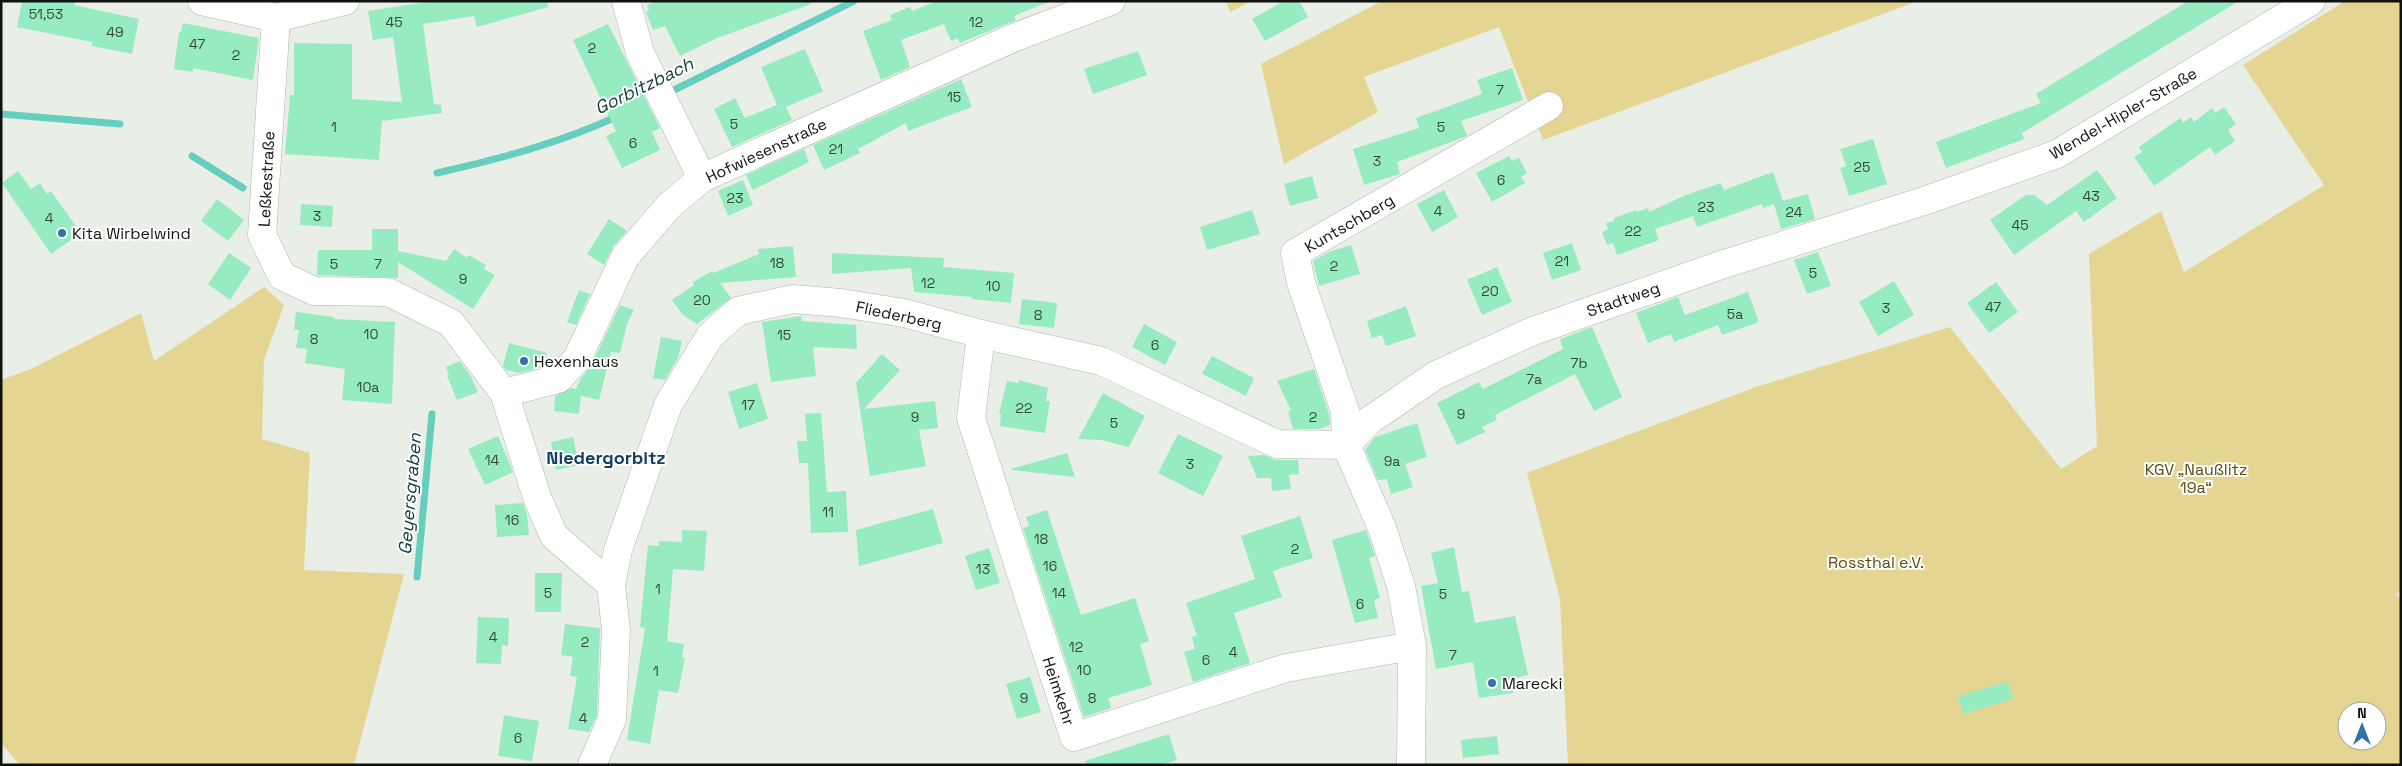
<svg xmlns="http://www.w3.org/2000/svg" width="2402" height="766" viewBox="0 0 2402 766" font-family="'Space Grotesk',sans-serif">
<rect width="100%" height="100%" fill="#e9eee7"/>
<path fill="#e4d593" fill-rule="evenodd" d="M1226,1H1252L1230,12Z
M1382,1H1918L1543,140L1499,27L1364,77L1378,112L1284,164L1261,64Z
M2345,1H2401V590L2396,594L2401,600V765H1568L1560,599L1527,473L1756,387L1950,327L2061,469L2097,446L2089,254L2161,211L2184,272L2324,185L2243,65ZM2347,711H2377V741H2347Z
M264,287L284,305L264,360L262,439L310,453L304,570L404,574L354,765H20L1,743V380L33,368L141,313L154,361Z"/>
<g fill="none" stroke-linecap="round" stroke-linejoin="round">
<path stroke="#65cebe" stroke-width="7" d="M666,94L854,1
M1,114L120,124
M192,156L243,188
M437,173C499,159 560,143 618,116
M417,577L432,414"/>
</g>
<path fill="#97ebc1" d="M22,1H75L74,5L139,19L132,54L92,46V42L17,27Z
M434,1H547L548,7L477,27L474,16L423,24L434,104L441,105L442,113L382,121L379,160L285,154L290,95H294V43L352,44V99L402,102L393,37L373,40L368,11Z
M656,1H811V4L717,38L680,56L665,26L653,30L646,12L649,11L647,5Z
M937,1H1048V2L1014,16L1016,20L960,43L958,38L951,41L944,24L901,40L910,67L881,80L863,31L892,20L890,15L910,7L912,11Z
M1284,1H1299L1308,17L1265,41L1252,19Z
M2188,1H2239L2022,133L2024,139L1946,168L1936,142L2041,103L2036,94Z
M183,23L259,38L253,80L193,68V72L174,69L179,32H181Z
M608,24L660,128L652,132L660,150L622,168L606,136L616,131L573,40Z
M805,49L823,91L786,107L792,120L732,147L714,109L735,98L745,118L777,105L761,67Z
M1138,51L1147,75L1093,94L1084,69Z
M1512,68L1523,100L1461,121L1467,136L1397,162L1400,174L1364,185L1353,149L1419,128L1416,118L1482,94L1477,80Z
M961,79L972,107L908,131L906,123L858,149L860,153L824,170L813,145Z
M2224,107L2236,124L2228,130L2235,141L2215,155L2210,147L2154,186L2134,157L2142,152L2139,147L2180,118L2183,123L2191,117L2194,122L2212,108L2215,113Z
M1873,139L1887,184L1849,196L1840,168L1846,166L1840,149Z
M804,149L809,162L753,190L746,175Z
M1509,156L1512,161L1519,158L1527,173L1521,177L1525,183L1492,202L1476,173Z
M2097,170L2117,198L2084,222L2076,211L2014,255L1990,220L2026,195H2034L2047,205Z
M18,171L31,189L40,183L47,194L51,191L81,233L51,254L2,183Z
M1773,172L1783,201L1779,202L1808,194L1815,219L1781,229L1774,204L1763,208L1762,204L1697,227L1693,216L1655,229L1659,240L1617,255L1613,243L1607,245L1602,232L1608,229L1606,223L1614,221V218L1636,210L1637,212L1648,208L1649,212L1686,195L1721,183L1724,190Z
M1312,176L1318,198L1290,206L1284,184Z
M743,180L753,205L728,216L718,191Z
M1444,190L1458,217L1432,232L1417,204Z
M217,199L244,220L228,241L201,221Z
M301,204L333,206L332,227L300,225Z
M1252,210L1260,234L1207,250L1200,227Z
M609,219L627,231L613,247L604,265L587,254Z
M372,229H398V251L446,261L454,249L467,258L469,255L486,265L484,269L495,275L473,309L398,262V278L317,275L318,250H372Z
M1572,243L1581,270L1552,280L1543,253Z
M1351,245L1360,274L1319,286L1313,261L1329,252Z
M793,246L796,277L720,283L731,298L697,324L682,314L672,300L694,285L693,282L712,271L713,273L759,254L758,249Z
M1818,252L1831,286L1807,294L1794,260Z
M229,253L251,268L230,300L208,284Z
M832,253L944,258L943,267L1014,273L1011,303L972,299V297L914,292L911,268L832,274Z
M1497,267L1512,302L1482,315L1467,280Z
M1894,281L1914,315L1878,336L1859,302Z
M1996,282L2018,312L1989,333L1967,303Z
M579,290L590,294L576,325L567,322Z
M1748,292L1759,322L1722,335L1718,325L1674,342L1671,334L1648,343L1636,313L1678,297L1685,315Z
M1022,299L1057,303L1054,328L1019,324Z
M620,305L634,310L627,324L620,353L611,352L599,400L581,396L579,414L554,411L555,396L571,388L576,389L581,378L591,366Z
M1406,306L1416,336L1386,346L1382,335L1372,338L1367,321Z
M296,312L334,317V319L395,322L392,404L342,400L345,369L305,363L307,349L296,348L299,330H294Z
M801,316L802,321L856,325L857,349L813,347L816,376L771,382L762,322Z
M1144,324L1177,342L1165,365L1132,347Z
M1592,327L1622,397L1594,411L1575,374L1495,415L1497,420L1482,427L1485,432L1457,445L1437,403L1479,382L1483,389L1563,349L1560,339Z
M661,337L682,341L678,358L665,380L653,378Z
M509,343L547,353L543,367L519,373L506,370L503,366Z
M882,354L900,370L864,409L935,401L938,428L919,430L926,466L870,476L856,383Z
M1212,356L1254,378L1246,396L1202,374Z
M460,361L470,375L478,392L457,400L447,376L449,375L446,367Z
M1314,369L1329,414L1330,425L1319,429H1293L1288,412L1291,410L1277,381Z
M1019,380L1048,388L1046,401H1050L1045,433L1000,426L1001,414H999L1007,381L1019,383Z
M757,383L768,419L739,429L728,392Z
M1103,393L1145,416L1129,447L1101,440L1078,439Z
M821,413L827,492L846,491L848,532L811,533L808,463H799L797,441H807L805,414Z
M1417,423L1427,457L1405,464L1413,487L1391,494L1387,479L1378,480L1365,450L1375,437Z
M1178,434L1223,456L1203,496L1158,473Z
M498,436L513,472L485,485L468,449Z
M573,437L579,465L556,470L551,442Z
M1067,453L1075,477L1012,470L1011,469Z
M1264,455L1276,460H1298L1299,474L1289,475L1291,489L1272,491L1271,478H1257L1248,456Z
M523,503L527,514L529,535L497,537L495,505Z
M933,509L943,543L859,566L856,530Z
M1047,510L1081,615L1135,598L1149,641L1140,644L1152,685L1108,698L1111,708L1084,717L1023,528L1029,526L1026,517Z
M1300,516L1313,558L1273,571L1282,597L1234,613L1250,663L1193,682L1184,652L1195,649L1192,637L1197,636L1186,603L1255,579L1241,536Z
M682,530L707,531L704,571L673,569L667,641L684,644L682,657L685,658L678,693L659,690L650,744L627,740L645,628L640,627L648,545L659,546V541L682,542Z
M1366,530L1375,556L1369,558L1380,598L1374,600L1378,618L1355,623L1332,540Z
M1454,547L1462,592L1469,591L1475,623L1515,616L1528,675L1510,679L1513,693L1479,698L1473,662L1436,669L1421,586L1438,583L1431,553Z
M989,548L1000,583L976,590L965,556Z
M535,573H562L561,612H535Z
M478,617L509,618L508,646L502,645L501,664L476,663Z
M565,624L600,628L597,715L589,732L568,729L577,677L570,676L573,657L561,655Z
M1030,677L1041,712L1017,719L1006,684Z
M2008,682L2013,699L1963,714L1958,696Z
M504,715L539,721L532,761L498,756Z
M1169,734L1177,760L1161,765H1086L1085,761Z
M1497,736L1499,754L1463,758L1461,740Z"/>
<g fill="none" stroke-linecap="round" stroke-linejoin="round">
<g stroke="#b0b6af" stroke-width="29">
<path id="minor" d="M202,1L276,18L345,1
M626,1L640,53L702,178
M276,18L262,235L282,276L314,291L388,292L451,323L504,393L537,497L554,536L611,585
M981,334L971,418L1074,737L1286,668L1412,646
M504,393L558,379L577,359L625,257L669,206L702,178L1013,38L1111,1
M1346,445L1370,420L1436,375L1533,331L1721,265L1924,201L2057,154L2311,1
M592,765L612,719L616,630L611,585L618,550L668,405L710,336L738,311L793,299L841,303L904,313L981,334L1101,361L1277,444L1346,445
M1411,765L1412,646L1401,586L1382,528L1346,445L1345,411L1301,283L1295,253L1549,106"/>
</g>
<use href="#minor" stroke="#fff" stroke-width="28"/>
</g>
<g fill="#3172a9" stroke="#fff" stroke-width="2">
<circle cx="62" cy="233" r="5"/>
<circle cx="524" cy="361" r="5"/>
<circle cx="1492" cy="683" r="5"/>
</g>
<g text-anchor="middle" stroke-width="4" stroke-linejoin="round" paint-order="stroke">
<g font-size="14" fill="#32483c">
<text x="46" y="19">51,53</text>
<text x="394" y="27">45</text>
<text x="976" y="27">12</text>
<text x="115" y="37">49</text>
<text x="197" y="49">47</text>
<text x="592" y="53">2</text>
<text x="236" y="60">2</text>
<text x="1500" y="95">7</text>
<text x="954" y="102">15</text>
<text x="734" y="129">5</text>
<text x="334" y="132">1</text>
<text x="1441" y="132">5</text>
<text x="633" y="148">6</text>
<text x="836" y="154">21</text>
<text x="1377" y="166">3</text>
<text x="1862" y="172">25</text>
<text x="1501" y="185">6</text>
<text x="2091" y="201">43</text>
<text x="735" y="203">23</text>
<text x="1706" y="212">23</text>
<text x="1438" y="216">4</text>
<text x="1794" y="217">24</text>
<text x="317" y="221">3</text>
<text x="49" y="223">4</text>
<text x="2020" y="230">45</text>
<text x="1633" y="236">22</text>
<text x="1562" y="266">21</text>
<text x="777" y="268">18</text>
<text x="334" y="269">5</text>
<text x="378" y="269">7</text>
<text x="1334" y="271">2</text>
<text x="1813" y="278">5</text>
<text x="463" y="284">9</text>
<text x="928" y="288">12</text>
<text x="993" y="291">10</text>
<text x="1490" y="296">20</text>
<text x="702" y="305">20</text>
<text x="1993" y="312">47</text>
<text x="1886" y="313">3</text>
<text x="1735" y="319">5a</text>
<text x="1038" y="320">8</text>
<text x="371" y="339">10</text>
<text x="784" y="340">15</text>
<text x="314" y="344">8</text>
<text x="1155" y="350">6</text>
<text x="1579" y="368">7b</text>
<text x="1534" y="384">7a</text>
<text x="368" y="392">10a</text>
<text x="748" y="410">17</text>
<text x="1024" y="413">22</text>
<text x="1461" y="419">9</text>
<text x="915" y="422">9</text>
<text x="1313" y="422">2</text>
<text x="1114" y="428">5</text>
<text x="492" y="465">14</text>
<text x="1392" y="466">9a</text>
<text x="1190" y="469">3</text>
<text x="828" y="517">11</text>
<text x="512" y="525">16</text>
<text x="1041" y="544">18</text>
<text x="1295" y="554">2</text>
<text x="1050" y="571">16</text>
<text x="983" y="574">13</text>
<text x="658" y="594">1</text>
<text x="548" y="598">5</text>
<text x="1059" y="598">14</text>
<text x="1443" y="599">5</text>
<text x="1360" y="609">6</text>
<text x="493" y="642">4</text>
<text x="585" y="647">2</text>
<text x="1076" y="652">12</text>
<text x="1233" y="657">4</text>
<text x="1453" y="660">7</text>
<text x="1206" y="665">6</text>
<text x="1084" y="675">10</text>
<text x="656" y="676">1</text>
<text x="1024" y="703">9</text>
<text x="1092" y="703">8</text>
<text x="583" y="723">4</text>
<text x="518" y="743">6</text>
</g>
<g font-size="16" fill="#101210" stroke="#fff">
<text transform="translate(2123 113) rotate(-30)" y="6">Wendel-Hipler-Straße</text>
<text transform="translate(766 150) rotate(-25)" y="6">Hofwiesenstraße</text>
<text transform="translate(266 179) rotate(-87)" y="6">Leßkestraße</text>
<text transform="translate(1349 223) rotate(-30)" y="6">Kuntschberg</text>
<text transform="translate(1623 299) rotate(-19)" y="6">Stadtweg</text>
<text transform="translate(899 315) rotate(12)" y="6">Fliederberg</text>
<text transform="translate(1059 691) rotate(72)" y="6">Heimkehr</text>
</g>
<g font-size="16" fill="#101210" stroke="#fff" text-anchor="start">
<text x="72" y="239">Kita Wirbelwind</text>
<text x="534" y="367">Hexenhaus</text>
<text x="1502" y="689">Marecki</text>
</g>
<g font-size="16" fill="#594d10" stroke="#fff">
<text x="2196" y="475">KGV „Naußlitz<tspan x="2196" dy="18">19a“</tspan></text>
<text x="1876" y="568">Rossthal e.V.</text>
</g>
<g font-size="18" font-style="italic" fill="#0f403a" stroke="#fff">
<text transform="translate(644 86) rotate(-26)" y="6">Gorbitzbach</text>
<text transform="translate(410 494) rotate(-85)" y="6">Geyersgraben</text>
</g>
<g font-size="18" font-weight="bold" fill="#114064" stroke="#fff">
<text x="606" y="464">Niedergorbitz</text>
</g>
</g>
<rect width="2402" height="766" fill="none" stroke="#101210" stroke-width="5"/>
<g transform="translate(2362 726)"><circle r="24" fill="#ffffff" stroke="#9fa09f"/>
<path d="M0-4L9 19L0 12L-9 19Z" fill="#3172a9"/>
<text y="-8" font-size="14" font-weight="bold" text-anchor="middle" fill="#101210">N</text>
</g>
</svg>
